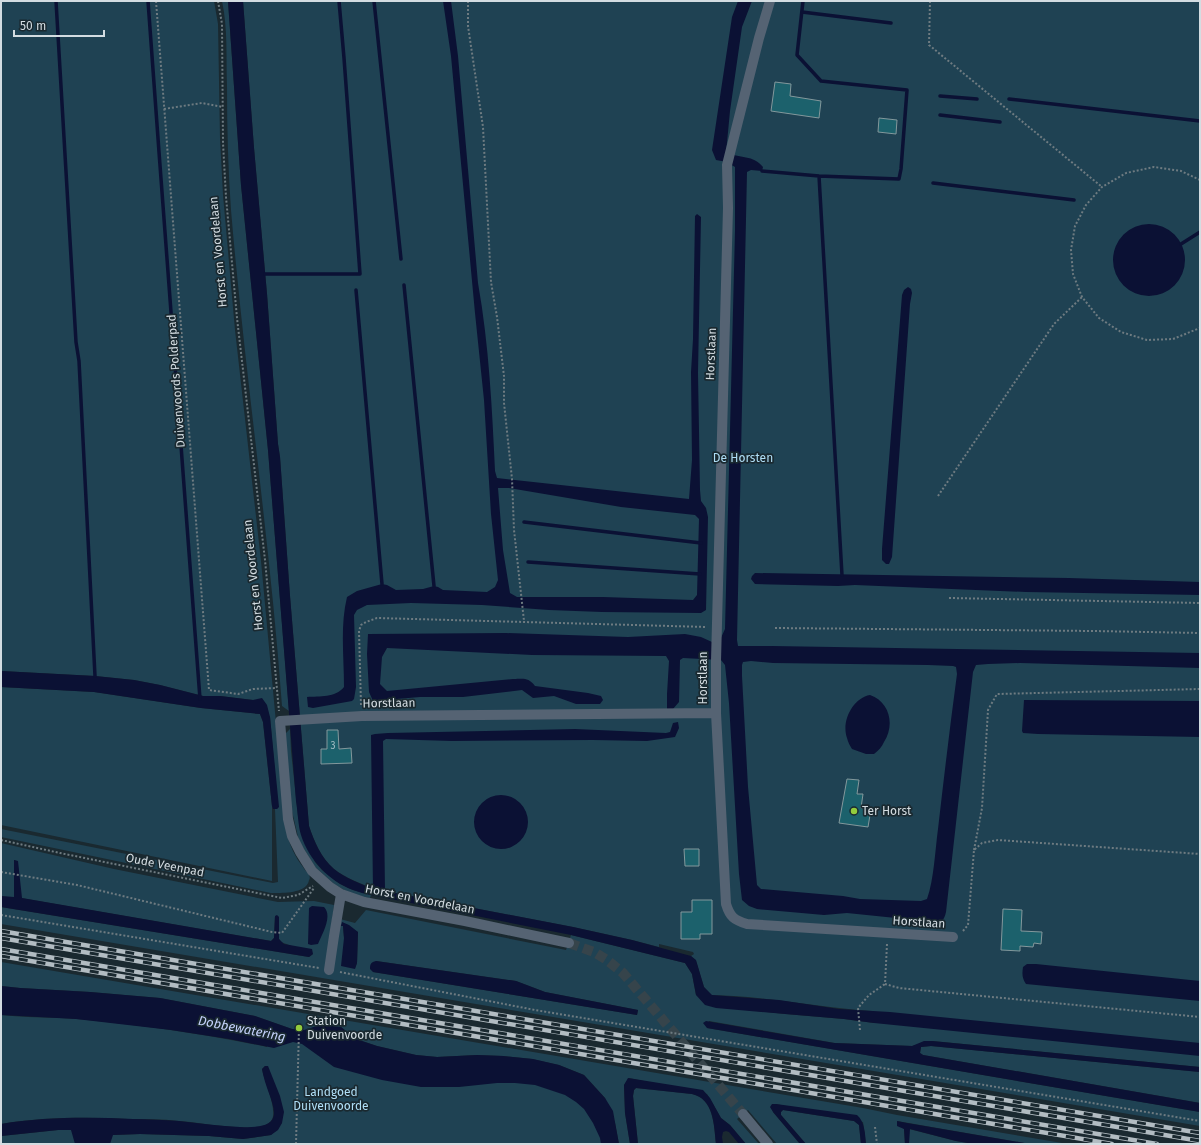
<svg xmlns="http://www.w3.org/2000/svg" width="1201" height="1145" viewBox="0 0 1201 1145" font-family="'Fira Sans',sans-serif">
<rect width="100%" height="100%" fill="#1a2930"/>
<path fill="#1f4253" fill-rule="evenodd" d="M1,1H214L218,24L220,138L223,195L235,330L261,561L284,809C285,823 287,838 293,851C296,857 299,862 303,867C304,870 308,872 309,874C310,876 310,879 309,880C307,894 281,893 271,893L1,837V829L273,883L278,882L275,809H277L278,807L270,717L253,700L220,696H203L160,685L134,680L95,676L1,671Z
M222,1H228L229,16L241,185L268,450L289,711L282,706C270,540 245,376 231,210C228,169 227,128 227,86C226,58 228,29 222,1Z
M243,1H1200V1067L932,1041L912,1046L835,1043L709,1021L707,1028L1200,1112V1126L1,924V907L309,957L313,954L281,942L279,939V917L275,916L274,938L271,941L21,898L17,861L14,860V898L1,896V843L114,869L278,902L314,901L334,905L327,959L340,919L355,923L366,910L566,950L571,935L685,963L692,974L696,995L747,1010L785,1014L844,1019L874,1023L871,1011C818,1007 765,996 711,995L704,987L696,961L691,956L694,954L693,952L659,944V947L632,940L573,927L385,891L384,882L374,880L373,889C361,883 345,878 334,869C321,858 314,841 309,826L290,596L280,457L278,444L267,294L254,148ZM343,926L358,932L357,963L355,968L344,938ZM376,961L516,981L545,992L638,1010L637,1015L373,972Z
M1,687L94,692L201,708L260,714L263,722L272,806V881L1,825Z
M290,729L291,751L298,816L315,862L322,870L340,884L353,890L371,895L370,898L361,897L346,891L334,884L315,867L299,841L291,807L285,734Z
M1,962L863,1108L897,1115L1068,1144H1030L897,1121L904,1129L905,1144H866L863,1122L776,1104L773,1112L800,1144H777L748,1110L737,1119L759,1144H746L730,1125L721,1118L707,1094L629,1078L624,1085L625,1113L630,1144H619L615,1123L605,1098L584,1075L559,1065L532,1059L503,1056L477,1055L437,1057L416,1055L377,1046L356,1039L341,1027L317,1026L304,1031L292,1029L255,1016L160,998L90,992L20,988L1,986Z
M1,1015C26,1018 52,1017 77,1019C141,1025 205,1034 267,1047L268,1037L491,1070L581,1089L606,1144H1V1136L58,1130H72L113,1135L140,1134L209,1136L243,1139L271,1135L282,1123L266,1066H265L262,1069C264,1081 279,1112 271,1121C262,1131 237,1127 224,1126C209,1125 194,1122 179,1121C162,1119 145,1119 128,1119C86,1117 43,1117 1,1124Z
M931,1046L1200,1072V1103L923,1055L920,1053L921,1047Z
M636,1088L692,1094C714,1099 714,1125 716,1144H638L633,1096L634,1090Z
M783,1110L854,1121L859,1125L861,1144H806L781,1115V1112Z
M909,1129L956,1141L974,1144H909Z"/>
<path fill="#0b1134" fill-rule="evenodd" d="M228,1H243L254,148L267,294L278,444L280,457L290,596L309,826C314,841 321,858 334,869C345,878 361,884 373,889L371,735L375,734L388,733L575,729L666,733L670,732L673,723L678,722L679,728L675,737L647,741L593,740L452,741L386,739L383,741L385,891L573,927L632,940L691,956L696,960L704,987L712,995L779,1000L839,1009L890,1012L1200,1043V1056L874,1023L844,1019L716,1008L705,1005L696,995L692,974L685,963L571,935L371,895C365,894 359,892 353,890C329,881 309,860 301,835C298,825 298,813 296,801L268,450L241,185Z
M443,1H451L458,56L478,283C489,345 492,408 495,471L497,478L689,499L692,460L691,372L693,339L695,216L697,214L701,217L698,373L700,490L701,501L706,508L708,517L706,610L701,613L602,612L549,610L482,605L411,603L367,605L357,610L354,615L356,687L354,699L352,701L313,708L308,707L307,697C320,696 335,698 344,687C344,657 340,626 347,597L357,591L382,584L387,585L396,590L423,589L434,586L438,587L443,590L487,592L495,587L498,580L491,514L484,400L475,313L451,56ZM498,488H509L621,507L695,515L699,519L697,595L693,600L603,597H517L510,593L503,550Z
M738,1H752L742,27L730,111L726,153C739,158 754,155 763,167L762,171L751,170L747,172L737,640L738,646H772L1200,653V668L1020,663L988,664L976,665L973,672L946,912C944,920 943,921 935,922L847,913L824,915L757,909L749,906L742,900L739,874L729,703L725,665L721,660L683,658L680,660L679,702L673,709H667V694L669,661L666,656L532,655L387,648L382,657L380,684L387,691L513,679C524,679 528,677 535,686L588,693L601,696L603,700L600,704H576L554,696L533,698L522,690L463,697H420L373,701L369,692L367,654L368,634L506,633L628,637L685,634L701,637L712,642L720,640L725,629L735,231V167L727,162L716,160L712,150L732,17ZM751,661L773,663L928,665L953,666L956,667L957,674C950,726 944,777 938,829C935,851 934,879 927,899L921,901L860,899L843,896L761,889L757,885L748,787L742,676V665L743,662Z
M1113 260a36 36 0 1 1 72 0a36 36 0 1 1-72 0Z
M908,287L911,289L912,293L910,304L892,557L889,564H886L882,560V549L902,295L904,290Z
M755,573L1069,578L1200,582V595L1026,592L855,585L838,586L755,584L751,579L752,576Z
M1,671L95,676L134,680L160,685L203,696H220L253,700L262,698L267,705L270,717L279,807L277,809H273L272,806L263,722L260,714L201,708L94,692L1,687Z
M870,695C890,702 895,725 884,742C882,747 878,751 874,754H866L852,749C850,746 848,742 847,738C841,721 853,698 870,695Z
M1024,700L1200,701V737L1038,734L1023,733L1022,731Z
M474 822a27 27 0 1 1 54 0a27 27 0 1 1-54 0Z
M14,860L18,861L22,898L271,941L274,938L275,916L277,915L279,917V939L284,944L312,949L313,954L309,957L1,907V896L14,897Z
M312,906L324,907C333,916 322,934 318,944L311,945L308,944L309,908Z
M342,922L349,925L358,932L357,963L355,969L341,966L344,938L343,926H341Z
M376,961L516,981L545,992L638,1010L637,1015L373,972L370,969C370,964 371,962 376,961Z
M1027,964H1036L1200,981V1001L1026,984C1022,978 1022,974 1023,967Z
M1,986L20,988L90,992L160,998L255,1016L292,1029L304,1030L317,1026L324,1025L341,1027L356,1039L377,1046L416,1055L437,1057L477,1055L503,1056L533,1059L559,1065L584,1075L605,1098L613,1111L619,1144H601L600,1138L593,1123L584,1109L576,1102L565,1095L535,1085L515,1083H497L459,1087H421L382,1080L334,1067L302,1044L293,1042L274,1048L229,1039L171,1030L76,1019L1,1015Z
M706,1021L834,1043L912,1046L924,1041H932L1200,1067V1072L931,1046L921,1047L920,1053L923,1055L1200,1103V1112L707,1028L703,1023Z
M265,1066H268L280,1096L284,1112L282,1123L278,1130L271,1135L243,1139L209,1136L140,1134L113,1135L110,1144H75L71,1130H58L1,1136V1124C44,1117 89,1117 133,1119C148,1119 163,1120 179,1121C199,1123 219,1126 240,1127C296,1130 267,1101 262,1069Z
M628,1078L703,1090L710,1098L721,1118L730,1125L746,1144H739L729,1132L726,1131L723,1132L722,1137L723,1144H716C714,1125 714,1099 692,1094L636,1088L634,1090L633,1096L638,1144H630L625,1113L624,1085Z
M772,1104H776L857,1115C865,1122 865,1134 866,1144H861L859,1125L854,1121L783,1110L781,1112V1115L806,1144H800L773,1112L770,1107Z
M897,1121L907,1123L1030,1144H974L956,1141L910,1129L909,1144H905L904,1129L897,1126Z"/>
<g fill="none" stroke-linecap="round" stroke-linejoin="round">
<path stroke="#0b1134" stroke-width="3.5" d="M56,1L76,342L79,361L95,676
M148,1L159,152L200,699
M374,1L401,259
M802,12L891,23
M940,96L977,99
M1009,99L1200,121
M940,115L1000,122
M762,171L819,176L899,179L901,169L907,90L821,81L797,55L803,1
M819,176L842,575
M933,183L1074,200
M1181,244L1200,232
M265,274H360L344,58L339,1
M404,285L434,586
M356,290L382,584
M524,522L701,543
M528,562L700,574"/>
</g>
<path fill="#1c616c" stroke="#83989c" d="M775,82L791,84L790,96L821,101L819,118L771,111Z
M879,118L897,120L896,134L878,132Z
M327,730H338L339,749L351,748L352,763L321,764V749H327Z
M847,779L859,780L857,794H863L861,808L871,809L868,827L839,823Z
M684,849H699V866H685Z
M692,900H712V934H700V939H681V912H692Z
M1003,909L1022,910L1021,931L1042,932L1041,944L1034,943L1033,947L1020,946V951L1001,950Z"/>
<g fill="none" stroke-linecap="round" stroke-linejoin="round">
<path stroke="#36444b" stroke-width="10" stroke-dasharray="10 5" stroke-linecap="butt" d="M569,943L594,952L607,960L623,973L743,1114"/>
<path stroke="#6e7b81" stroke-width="2" stroke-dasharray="2 2" stroke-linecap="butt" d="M156,1L209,690L238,694L253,689L277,688
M218,1L222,24L223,143L226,197L237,318L265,560L279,711
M468,1V26L483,127L491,282L497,317L504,376V403L512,479L514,530L524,621
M930,1L929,45L1102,187
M164,109L202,103L223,107
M1200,180L1181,171L1154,167L1126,173L1102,187L1086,205L1075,226L1071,250L1073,274L1082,297L1099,318L1121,332L1147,340L1173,339L1200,328
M938,496L1054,324L1082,297
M949,598L1200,603
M775,628L1094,631L1200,633
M361,705L359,631L361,625L366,622L377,618L707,627
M1,840L60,853L282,898L298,895L313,886
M974,850L982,808L988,710L997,694L1200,689
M1,872L77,885L272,932L282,933L314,888
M1,915L319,968
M963,931L968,925L974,850L982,843L998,840L1200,854
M887,944L885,984L899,988L1200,1017
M340,972L535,1010L1200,1121
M860,1030L858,1008L869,995L885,984
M875,1127L877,1144
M296,1144L299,1028"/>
<path stroke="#556373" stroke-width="10" d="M770,1L759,38L727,165L728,208L716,661V713L726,904C730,917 734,920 747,924L953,937
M569,943L465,921L364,902L341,894L330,887L312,871L300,852L292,836L288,819L280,721L362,716L716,713
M329,970L334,936L341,894
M743,1114L768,1144"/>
<g stroke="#b2bcc2" stroke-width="4.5">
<path id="rail" d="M1,931L1200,1133
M1,938L1200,1141
M1,949L1157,1144
M1,956L1112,1144"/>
</g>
<use href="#rail" stroke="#1a2930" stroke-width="3" stroke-dasharray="9" stroke-linecap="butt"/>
</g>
<g fill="#93cc3d" stroke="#1a2930" stroke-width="1.5">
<circle cx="854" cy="811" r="4"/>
<circle cx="299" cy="1028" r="4"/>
</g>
<g text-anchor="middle" stroke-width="3.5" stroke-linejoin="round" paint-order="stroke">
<g font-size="10" fill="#a5bdc4">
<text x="333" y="749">3</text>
</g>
<g font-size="12" fill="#d3dce1" stroke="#1a2930">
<text transform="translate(218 252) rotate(-95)" y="4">Horst en Voordelaan</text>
<text transform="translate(711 354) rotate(-88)" y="4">Horstlaan</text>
<text transform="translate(176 381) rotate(-94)" y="4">Duivenvoords Polderpad</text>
<text transform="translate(253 575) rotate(-96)" y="4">Horst en Voordelaan</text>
<text transform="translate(703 678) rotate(-90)" y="4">Horstlaan</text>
<text transform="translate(389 703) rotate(-1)" y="4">Horstlaan</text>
<text transform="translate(165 865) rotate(11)" y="4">Oude Veenpad</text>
<text transform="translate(420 899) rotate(11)" y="4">Horst en Voordelaan</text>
<text transform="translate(919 922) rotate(4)" y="4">Horstlaan</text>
</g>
<g font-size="12" fill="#afdef6" stroke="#1a2930">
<text x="743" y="462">De Horsten</text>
<text x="331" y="1096">Landgoed<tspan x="331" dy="14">Duivenvoorde</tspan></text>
</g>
<g font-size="12" fill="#d3dce1" stroke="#1a2930" text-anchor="start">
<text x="862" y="815">Ter Horst</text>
<text x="307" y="1025">Station<tspan x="307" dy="14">Duivenvoorde</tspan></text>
</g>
<g font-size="13" font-style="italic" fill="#c4d1fb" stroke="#1a2930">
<text transform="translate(242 1028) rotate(11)" y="5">Dobbewatering</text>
</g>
</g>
<rect width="1201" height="1145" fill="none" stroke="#d3dce1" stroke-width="4"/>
<path d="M14 30v6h90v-6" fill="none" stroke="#d3dce1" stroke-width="2"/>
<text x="20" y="30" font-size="12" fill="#d3dce1" stroke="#1a2930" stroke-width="3" paint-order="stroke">50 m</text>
</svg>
